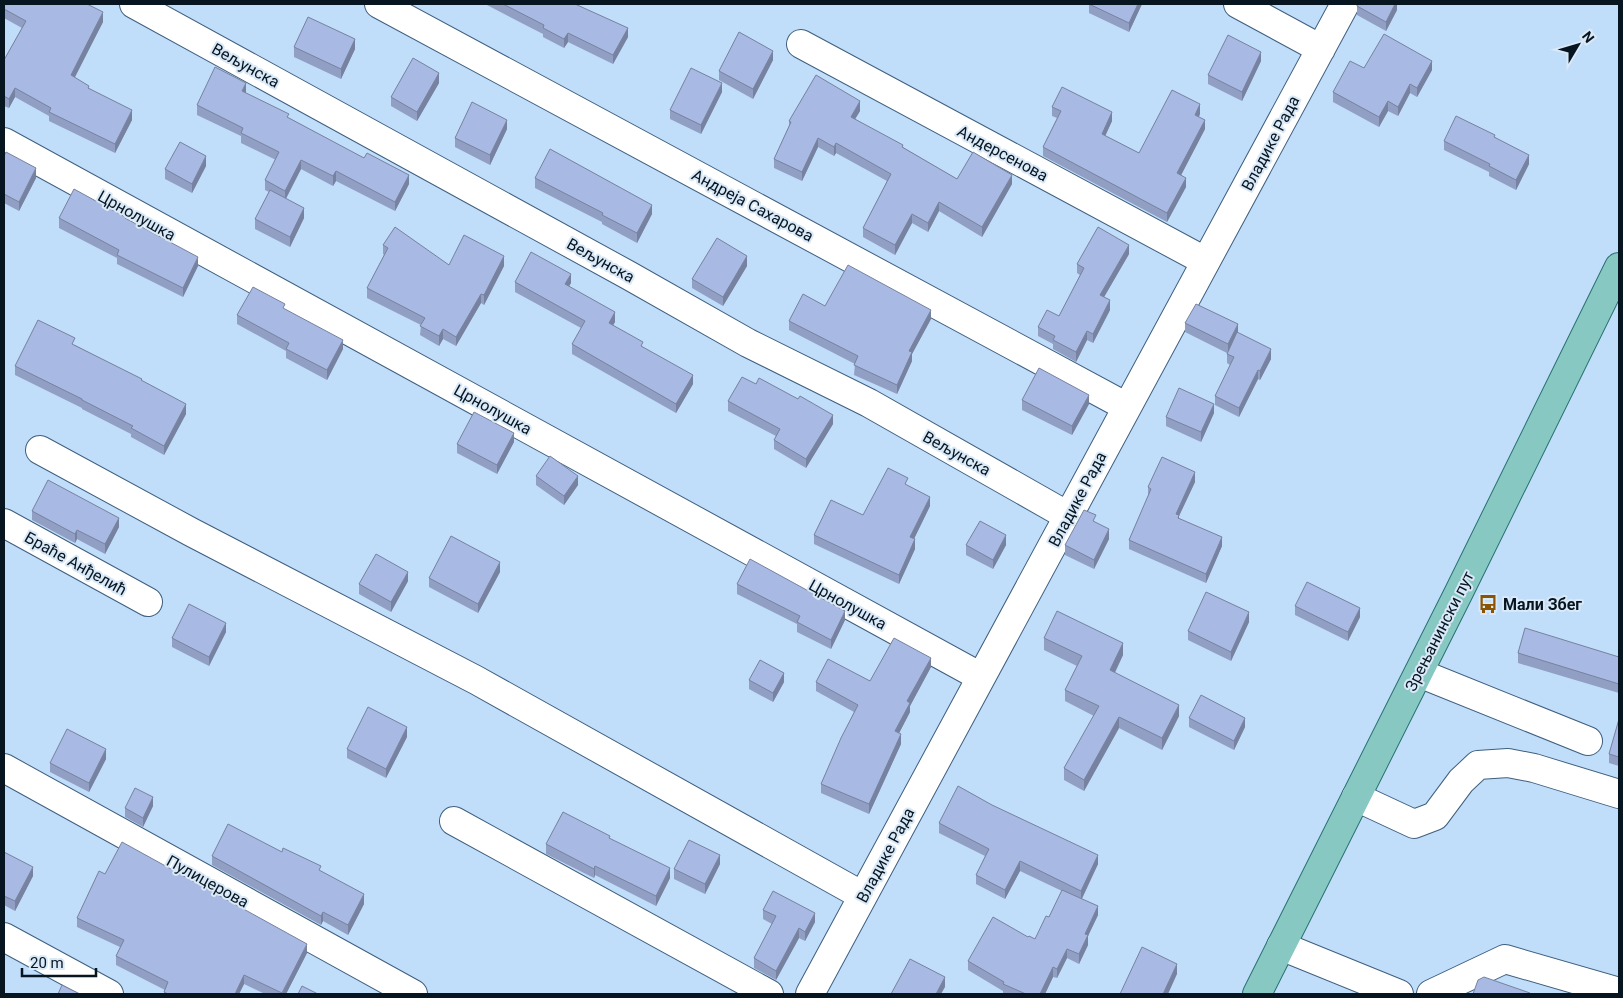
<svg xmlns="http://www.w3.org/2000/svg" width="1623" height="998" viewBox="0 0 1623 998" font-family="Roboto,sans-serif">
<rect width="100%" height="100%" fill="#c0ddfa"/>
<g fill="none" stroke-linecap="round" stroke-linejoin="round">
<g stroke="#3e5f7e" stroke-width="30">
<path id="minor" d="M134,4L628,275L748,343L869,403L1068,516
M379,4L1127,407
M1238,4L1321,49
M801,44L1205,261
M4,142L981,677
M40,450L191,532L476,680L863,896
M4,523L148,602
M1419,673L1588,741
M4,768L413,994
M1356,797L1414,824L1435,816L1461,781L1478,765L1508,763L1534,768L1619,794
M454,821L769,994
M4,937L109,994
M1281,946L1399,994
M810,994L1345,4
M1431,994L1505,959L1619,992"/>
</g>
<g stroke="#287170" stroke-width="30">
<path id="major" d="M1257,994L1458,594L1619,267"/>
</g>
<use href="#minor" stroke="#fff" stroke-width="28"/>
<use href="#major" stroke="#88c8c2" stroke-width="28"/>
</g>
<path fill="#909fc3" d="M4,4L103,22L74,77L132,120L115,153L49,121V116L15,97L9,108L4,106V60L22,28L4,18Z
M485,4H575L628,37L613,64L568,42L564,48L543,37V34Z
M1089,4H1142L1129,32L1089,13Z
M1397,4V10L1386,31L1357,15V6Z
M294,47L355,49L341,79L294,57Z
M773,60L753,99L719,80V71Z
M1261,61L1242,101L1208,84V75Z
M1364,68L1432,70L1417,97L1410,93L1398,116L1388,111L1379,127L1333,102V92Z
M439,83L417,121L391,106V97Z
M246,92V93L289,118L409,184L395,211L336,181L333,186L301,169L286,199L304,218L290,247L255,229V219L269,192L265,190V180L276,160L241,143V136L197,115V105Z
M722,92L701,134L670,119V110Z
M1052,107L1112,121L1105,136L1139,153L1200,114L1199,117L1205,129L1181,175L1186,187L1167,222L1043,156V147L1057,118L1052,116Z
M860,111L855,119L957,179L1012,184L982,237L939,211L928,232L912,223L895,255L863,237V228L887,181L836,153L834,156L818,147L802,181L774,168V159L789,126V121Z
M507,129L490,165L455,147V138Z
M1495,137L1529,164L1516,190L1489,176V172L1444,150V141Z
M4,156L36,178L19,211L4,203Z
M206,166L192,193L165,179V169Z
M535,178L652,214L637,243L602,224V222L535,188Z
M59,218H125L198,266L183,297L117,264V258L59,228Z
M383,245L449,265L504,266L484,305L481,303L456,346L443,339L439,346L420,335L421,325L367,298V288L384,255L383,254Z
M1129,254L1104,297L1110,310L1093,343L1087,340L1076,362L1053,349V344L1038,336V327L1059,316L1080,275L1077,273V264Z
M747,266L723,306L692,288V279Z
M515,282L571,283L569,286L615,322L613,325L693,384L676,413L572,354V344L581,328L515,292Z
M825,306L931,319L912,354V361L897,394L854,375L855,364L789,330V321Z
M285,309L343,349L327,380L286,358V351L237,324V315Z
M1185,323L1238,333L1271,359L1260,380L1258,379L1239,417L1215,405V396L1230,365L1227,363V353L1185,332Z
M75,345L142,381L186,414L164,455L131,437V434L82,409V408L15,375V366Z
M756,384L833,424L806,468L774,449V440L776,436L728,411V401Z
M1022,400L1089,404L1072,435L1022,410Z
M1214,413L1201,442L1166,426V417Z
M514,442L497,474L457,453V444Z
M536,476L578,485L564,505L536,485Z
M1195,482L1179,516V518L1222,546L1206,583L1129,549V540L1148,497V487Z
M908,486L930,506L914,539L915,549L899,584L814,544V535L863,515Z
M32,511L119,527L105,554L77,539L75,543L32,520Z
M1109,539L1094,569L1065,555V545Z
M966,545H1006L993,569L966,555Z
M500,572L478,613L429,587V578Z
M408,581L391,612L359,594V584Z
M737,584L845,620L831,649L797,632V624L737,594Z
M1295,606L1360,617L1348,641L1295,615Z
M1249,622L1231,661L1188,640V631Z
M226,632L209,666L172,647V638Z
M1044,638L1123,655L1115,673L1179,716L1162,750L1119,728L1084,791L1064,780V768L1094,716L1065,701V690L1077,666L1044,650Z
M1518,653L1619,657V693L1518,663Z
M931,667L910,706V712L899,733L901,744L869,814L821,793V784L854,712L816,691V682L870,681Z
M749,680L784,682L773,702L749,689Z
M1189,718L1245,727L1234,750L1189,727Z
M1619,719V766L1609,763V754Z
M407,737L386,778L347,758V749Z
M106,759L89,792L50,772V763Z
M153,806L143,827L125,817V808Z
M939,823L1098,864L1082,899L1098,915L1088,936V945L1079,964L1067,958L1057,978L1053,977L1045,994H1006L1003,993V991L968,970V961L1028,937L1035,939L1049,917L1062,891L1020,871L1005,899L976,884V875L985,856L939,833Z
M610,839L670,878L656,906L595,875L594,878L546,854V844Z
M4,852L33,876L15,911L4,905Z
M212,856L321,871L364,904L348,935L323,921L321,925L212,865Z
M720,864L705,894L674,879V869Z
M105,874L307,953L286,994H265L244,984L239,994H164L165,990L116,965V956L120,947L77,927V918Z
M763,910L815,922L805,941L799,938L776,980L754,968V958L772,924L763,919Z"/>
<path fill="#76829f" d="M1138,4H1142L1129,32V23Z
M1395,4H1397V10L1386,31V22Z
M103,12V22L71,85V75Z
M628,28V37L613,64V55Z
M568,33V42L564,48V39Z
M355,39V49L341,79V69Z
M773,51V60L753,99V89Z
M1261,52V61L1242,101V92Z
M1432,61V70L1417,97V88Z
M439,73V83L417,121V112Z
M246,83V92L242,100V91Z
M722,83V92L701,134V125Z
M1410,84V93L1398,116V107Z
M15,88V97L9,108V99Z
M860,101V111L851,126V117Z
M1388,101V111L1379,127V117Z
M1200,104V114L1195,124V115Z
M132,110V120L115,153V144Z
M1112,112V121L1102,143V134Z
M507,120V129L490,165V155Z
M1205,120V129L1177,183V173Z
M818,138V147L802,181V172Z
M836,143V153L834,156V147Z
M1529,155V164L1516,190V180Z
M206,156V166L192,193V184Z
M301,160V169L285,200V191Z
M36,168V178L19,211V202Z
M336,171V181L333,186V176Z
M409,175V184L395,211V202Z
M1012,175V184L982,237V227Z
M1186,178V187L1167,222V213Z
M939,202V211L928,232V223Z
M652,205V214L637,243V233Z
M304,208V218L290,247V237Z
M912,214V223L895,255V245Z
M1129,245V254L1100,304V295Z
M504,256V266L484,305V295Z
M747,256V266L723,306V297Z
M198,257V266L183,297V288Z
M571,274V283L565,293V284Z
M481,294V303L456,346V337Z
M1110,300V310L1093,343V334Z
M931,310V319L912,354V361L897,394V385L909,351Z
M615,312V322L609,332V323Z
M1238,324V334L1228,353V344Z
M443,329V339L439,346V336Z
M1087,331V340L1076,362V352Z
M343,340V349L327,380V370Z
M1271,349V359L1260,380V371Z
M1258,370V379L1239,417V408Z
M693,375V384L676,413V404Z
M1089,395V404L1072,435V426Z
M186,404V414L164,455V446Z
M1214,404V413L1201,442V432Z
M833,415V424L806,468V459Z
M514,433V442L497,474V465Z
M1195,472V482L1179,516V524L1176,514Z
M578,476V485L564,505V496Z
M930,497V506L910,547V537Z
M119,518V527L105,554V544Z
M1109,529V539L1094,569V560Z
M77,530V539L75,543V534Z
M1006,535V545L993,569V560Z
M1222,537V546L1206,583V574Z
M915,539V549L899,584V575Z
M500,562V572L478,613V604Z
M408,572V581L391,612V602Z
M1360,608V617L1348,641V632Z
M845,611V620L831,649V640Z
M1249,612V622L1231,661V652Z
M226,623V632L209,666V657Z
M1123,643V655L1110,682V670Z
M931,658V667L910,706V712L895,741V731L907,701Z
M784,673V682L773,702V693Z
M1179,705V716L1162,750V738Z
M1119,717V728L1084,791V780Z
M1245,718V727L1234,750V741Z
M407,727V737L386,778V769Z
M901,734V744L869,814V804Z
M106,749V759L89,792V783Z
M153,797V806L143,827V818Z
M720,855V864L705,894V884Z
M1098,855V864L1081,900V891Z
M1020,861V871L1005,899V890Z
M595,866V875L594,878V869Z
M33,867V876L15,911V901Z
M670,868V878L656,906V896Z
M364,894V904L348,935V925Z
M1098,906V915L1088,936V945L1079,964V954L1085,934Z
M323,912V921L321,925V916Z
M815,913V922L805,941V932Z
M799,928V938L776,980V971Z
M307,944V953L286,994H282Z
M1067,949V958L1057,978V969Z
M1177,964V974L1168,994H1163Z
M1053,967V977L1045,994H1040Z
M244,975V984L239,994H235Z
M945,977V987L941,994H936Z"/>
<path fill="#a8b9e3" stroke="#76829f" d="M4,4H87L103,12L71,75L89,86L88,88L132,110L115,144L49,112L51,108L15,88L9,99L4,96V60L26,21L4,9Z
M503,4H575L628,28L613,55L568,33L564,39L543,28L544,25Z
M1089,4H1138L1129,23Z
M1357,4H1395L1386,22L1357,6Z
M308,17L355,39L341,69L294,47Z
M739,32L773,51L753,89L719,71Z
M1384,34L1432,61L1417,88L1410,84L1398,107L1388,101L1379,117L1333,92L1350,61L1364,68Z
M1228,35L1261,52L1242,92L1208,75Z
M413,58L439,73L417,112L391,97Z
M215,67L246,83L242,91L289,114L287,117L364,158L367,153L409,175L395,202L336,171L333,176L301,160L285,191L265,180L279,152L241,133L243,128L197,105Z
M691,68L722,83L701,125L670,110Z
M816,75L860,101L851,117L903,145L902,147L957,179L973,152L1012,175L982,227L939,202L928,223L912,214L895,245L863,228L891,174L836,143L834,147L818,138L802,172L774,159L791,122L789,121Z
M1062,87L1112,112L1102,134L1139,153L1172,90L1200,104L1195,115L1205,120L1177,173L1186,178L1167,213L1043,147L1061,111L1052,107Z
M472,102L507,120L490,155L455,138Z
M1456,116L1495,135L1494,137L1529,155L1516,180L1489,166L1490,164L1444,141Z
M180,142L206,156L192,184L165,169Z
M550,149L652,205L637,233L602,215L603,213L535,178Z
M6,152L36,168L19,202L4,194V156Z
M74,189L125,217V218L198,257L183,288L117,255L119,250L59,218Z
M270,190L304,208L290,237L255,219Z
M395,227L449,265L464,235L504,256L484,295L481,294L456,337L443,329L439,336L420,326L425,318L367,288L388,248L383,245Z
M1098,227L1129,245L1100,295L1110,300L1093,334L1087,331L1076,352L1053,340L1055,336L1038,327L1047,310L1059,316L1084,268L1077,264Z
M717,238L747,256L723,297L692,279Z
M531,252L571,274L565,284L615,312L609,323L643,342L641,346L693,375L676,404L572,344L585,321L515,282Z
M848,265L931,310L909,351L912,352L897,385L854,365L858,356L789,321L803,294L825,306Z
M253,287L285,304L283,308L343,340L327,370L286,349L289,343L237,315Z
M1196,304L1238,324L1228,344L1185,323Z
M38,320L75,338L72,344L142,379L141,380L186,404L164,446L131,428L133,426L82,400V399L15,366Z
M1237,332L1271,349L1260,371L1258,370L1239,408L1215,396L1234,357L1227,354Z
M1039,368L1089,395L1072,426L1022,400Z
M742,377L756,384L759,378L798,399L800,396L833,415L806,459L774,440L780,429L728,401Z
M1179,388L1214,404L1201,432L1166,417Z
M474,412L514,433L497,465L457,444Z
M550,456L578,476L564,496L536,476Z
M1162,457L1195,472L1176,514L1179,515L1178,518L1222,537L1206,574L1129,540L1151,489L1148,487Z
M888,468L908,478L905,484L930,497L910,537L915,539L899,575L814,535L831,500L863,515Z
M48,480L119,518L105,544L77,530L75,534L32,511Z
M1084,510L1096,515L1093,521L1109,529L1094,560L1065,545Z
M980,521L1006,535L993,560L966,545Z
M451,536L500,562L478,604L429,578Z
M376,554L408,572L391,602L359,584Z
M750,559L845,611L831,640L797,622L800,616L737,584Z
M1307,582L1360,608L1348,632L1295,606Z
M1206,592L1249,612L1231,652L1188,631Z
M189,604L226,623L209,657L172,638Z
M1057,611L1123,643L1110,670L1179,705L1162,738L1119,717L1084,780L1064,768L1099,706L1065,690L1082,656L1044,638Z
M1525,628L1619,657V684L1518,653Z
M894,638L931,658L907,701L910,703L895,731L901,734L869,804L821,784L841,738L858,705L816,682L828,659L870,681Z
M760,660L784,673L773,693L749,680Z
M1201,695L1245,718L1234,741L1189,718Z
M368,707L407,727L386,769L347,749Z
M1619,719V757L1609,754Z
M67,729L106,749L89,783L50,763Z
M958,786L992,805L1098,855L1081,891L1020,861L1005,890L976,875L989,849L939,823Z
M135,788L153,797L143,818L125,808Z
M563,812L610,836L609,838L670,868L656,896L595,866L594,869L546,844Z
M228,824L282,852L283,848L321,866L319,870L364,894L348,925L323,912L321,916L212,856Z
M689,840L720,855L705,884L674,869Z
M122,842L307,944L282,993L244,975L235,994H168L164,992L168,982L116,956L124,940L77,918L99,871L105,874Z
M4,852L33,867L15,901L4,896Z
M1062,890L1098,906L1085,934L1088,935L1079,954L1067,949L1057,969L1053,967L1040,994H1026L1003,984L1004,982L968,961L993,917L1028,937L1029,936L1035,939L1046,916L1049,917Z
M773,891L815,913L805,932L799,928L776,971L754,958L776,916L763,910Z
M1142,947L1177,964L1163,994H1120Z
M910,959L945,977L936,994H891Z
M1484,977L1530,993V994H1473L1478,980Z
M62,985L80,994H58Z
M302,986L318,994H298Z"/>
<defs>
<g id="bus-bare" transform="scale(1.5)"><path d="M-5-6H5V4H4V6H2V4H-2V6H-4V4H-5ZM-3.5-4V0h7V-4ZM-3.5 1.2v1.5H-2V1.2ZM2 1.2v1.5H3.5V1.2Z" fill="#8a5404" stroke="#dae9f7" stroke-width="2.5" paint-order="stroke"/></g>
</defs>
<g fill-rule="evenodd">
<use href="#bus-bare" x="1488" y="604"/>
</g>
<g text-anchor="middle" stroke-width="4" stroke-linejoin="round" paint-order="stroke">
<g font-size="16" fill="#071521" stroke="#dae9f7">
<text transform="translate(246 65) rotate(29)" y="6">Вељунска</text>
<text transform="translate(1270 143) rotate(-62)" y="6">Владике Рада</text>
<text transform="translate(1003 153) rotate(28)" y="6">Андерсенова</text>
<text transform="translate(753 205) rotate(28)" y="6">Андреја Сахарова</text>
<text transform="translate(137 215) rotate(29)" y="6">Црнолушка</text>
<text transform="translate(601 260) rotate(29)" y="6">Вељунска</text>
<text transform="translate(493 409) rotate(29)" y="6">Црнолушка</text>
<text transform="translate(957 453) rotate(29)" y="6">Вељунска</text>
<text transform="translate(1077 499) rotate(-62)" y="6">Владике Рада</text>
<text transform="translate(76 563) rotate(29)" y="6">Браће Анђелић</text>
<text transform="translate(848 604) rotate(29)" y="6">Црнолушка</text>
<text transform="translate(1439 631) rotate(-63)" y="6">Зрењанински пут</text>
<text transform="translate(885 855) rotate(-62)" y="6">Владике Рада</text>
<text transform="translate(208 881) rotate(29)" y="6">Пулицерова</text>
</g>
<g font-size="16" font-weight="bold" fill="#071521" stroke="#dae9f7" text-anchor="start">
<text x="1503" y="610">Мали Збег</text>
</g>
</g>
<rect width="1623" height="998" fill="none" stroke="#071521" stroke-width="10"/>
<g transform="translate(1578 45) rotate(52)" stroke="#dae9f7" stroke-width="4" paint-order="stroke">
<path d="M0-4L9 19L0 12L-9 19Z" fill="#071521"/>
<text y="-8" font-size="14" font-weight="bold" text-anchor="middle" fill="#071521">N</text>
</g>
<path d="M22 968v8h74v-8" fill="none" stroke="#071521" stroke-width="2.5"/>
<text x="30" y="968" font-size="15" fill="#071521" stroke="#dae9f7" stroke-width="4" paint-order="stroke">20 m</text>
</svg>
